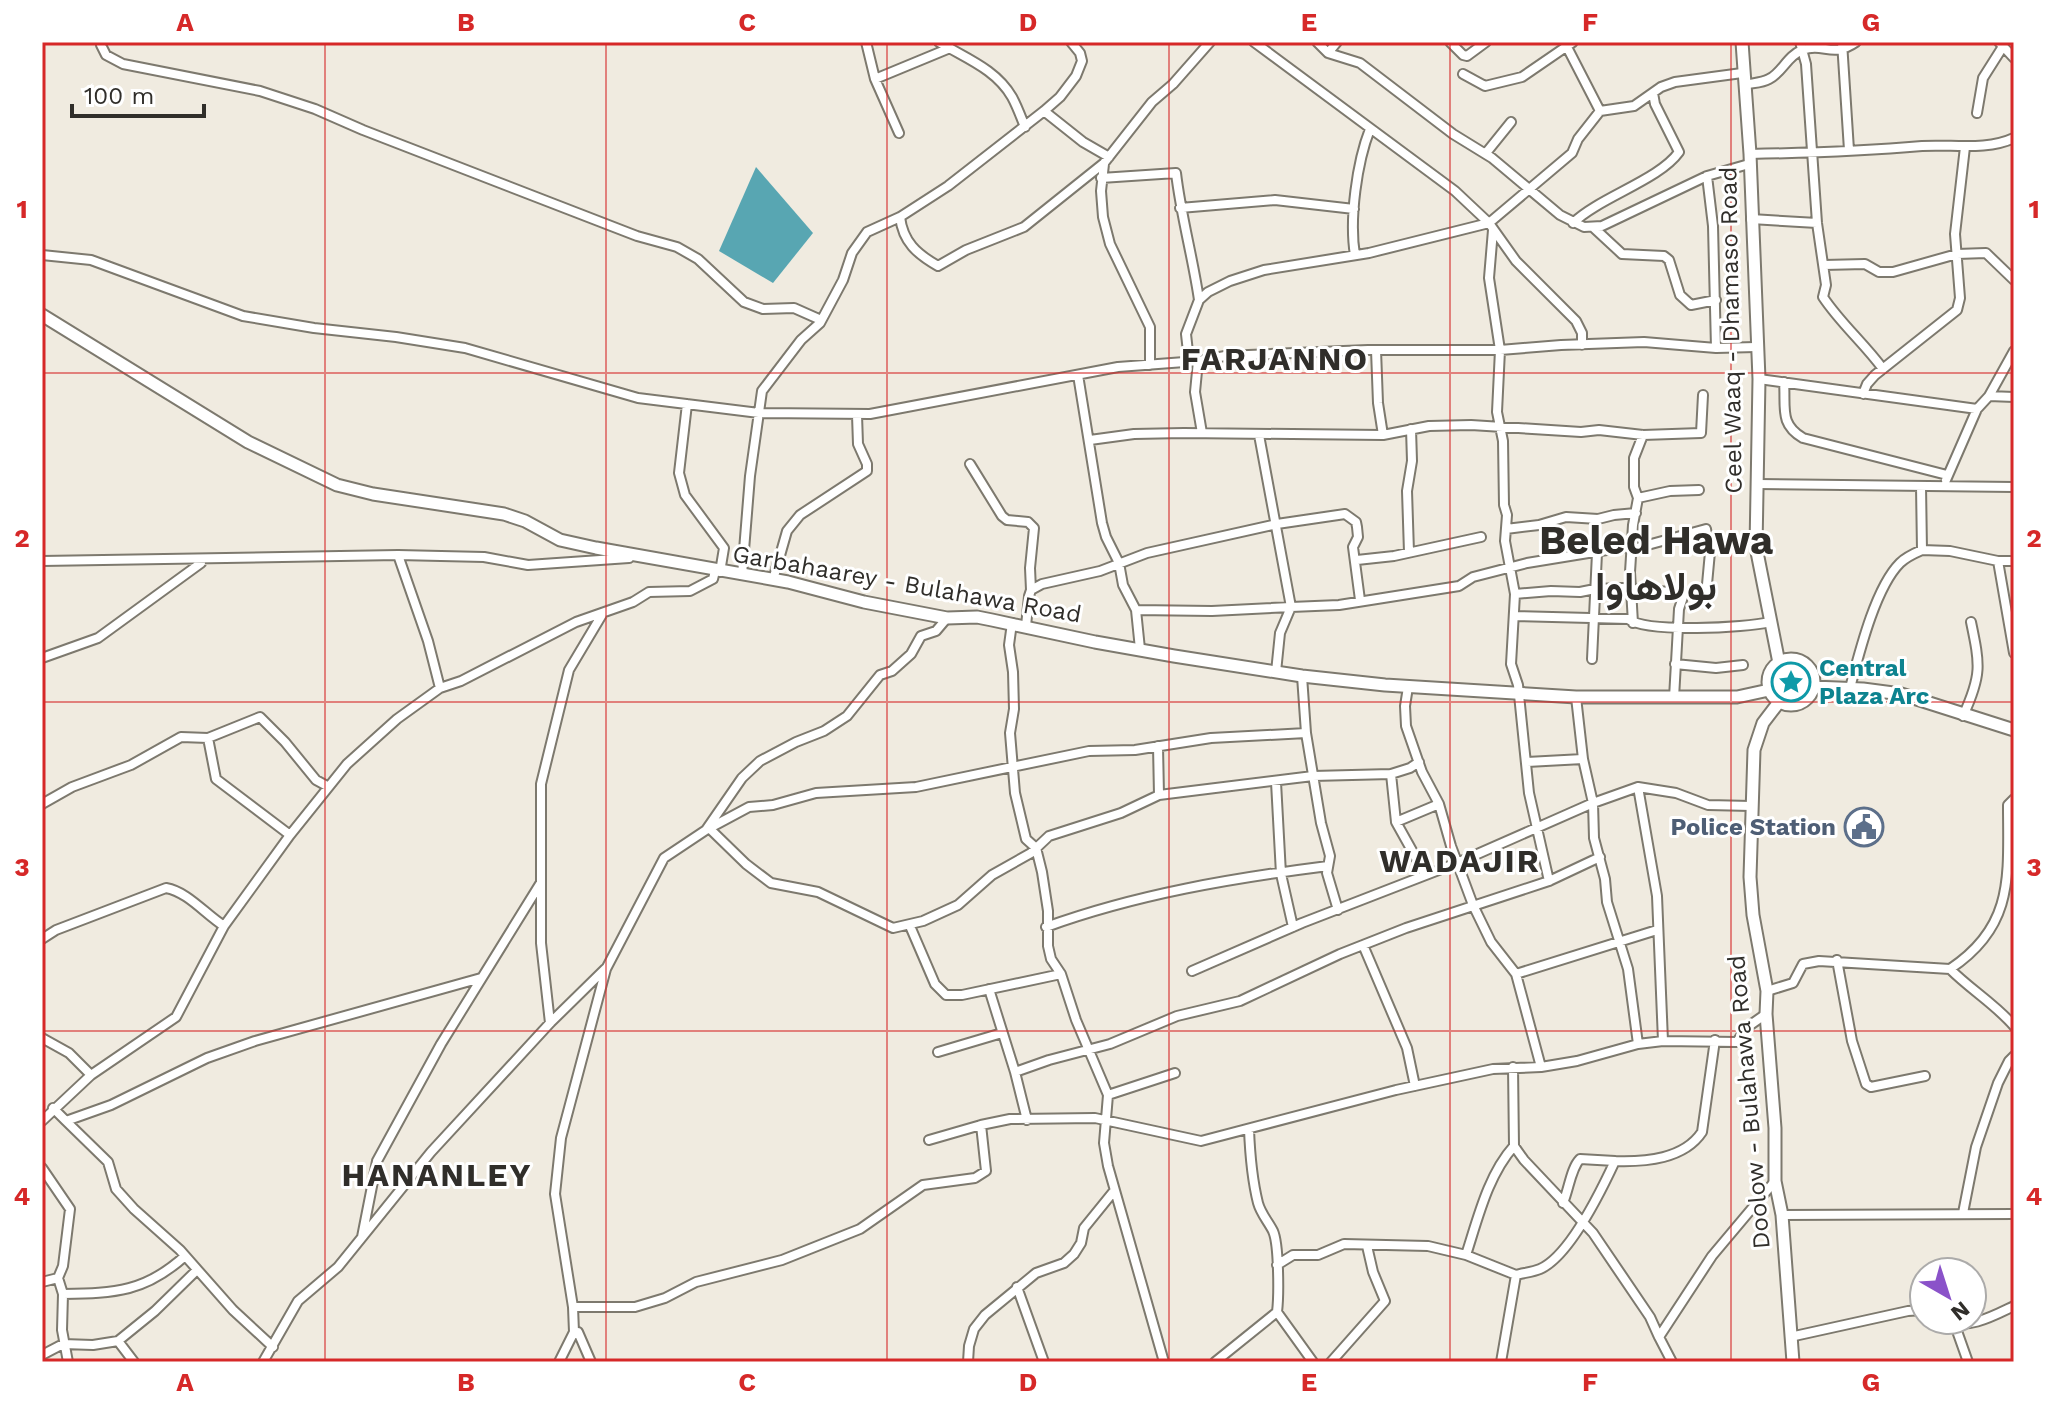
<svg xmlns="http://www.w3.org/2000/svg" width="2056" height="1404" viewBox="0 0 2056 1404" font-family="'Work Sans',Vazirmatn,sans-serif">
<rect width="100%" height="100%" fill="#f0ebe0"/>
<path fill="#b8e0c6" d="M1774 683a17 17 0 1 1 34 0a17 17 0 1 1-34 0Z"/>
<path fill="#58a6b2" d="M756,167L813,233L773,283L719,251Z"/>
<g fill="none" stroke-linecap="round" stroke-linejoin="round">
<g stroke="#7d796e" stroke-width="12">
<path id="minor" d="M103,42L101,45L106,55L123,64L260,91L315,109L363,130L637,236L677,247L698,259L744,302L763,309L794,308L821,320
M866,42L875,79L899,133
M939,42C965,58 996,69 1012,97C1017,106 1021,117 1025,127
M1254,42L1455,191L1489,223L1516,261L1576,321L1582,333V345
M1317,42L1328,53L1360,63L1453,134L1492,158L1560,215L1584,227L1602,226L1707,176L1749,164
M1450,42L1463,55L1467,56L1486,42
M1800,42L1806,64L1817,223L1826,285L1823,297C1841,324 1864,343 1883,369
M1842,42L1849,150
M1999,42L2014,58
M1567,47L1600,111
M1328,53L1337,42
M1463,74L1485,86L1522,77L1573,42
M875,79L950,48
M1744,85C1752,83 1762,83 1769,79C1782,73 1787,56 1802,50C1825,42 1831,59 1856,42
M1044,111L1083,142L1109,157
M1977,113L1983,78L2002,48
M1486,153L1511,122
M1750,154C1808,153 1865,151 1922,146C1952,144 1986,151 2014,138
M1104,164L1101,191L1103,217L1110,244L1150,327V365
M1707,176L1713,226L1716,348
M1101,178L1176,173C1181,216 1193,258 1199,300
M1180,208L1275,200L1354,209
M900,217C903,242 917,254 938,266L966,250L1024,227L1104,163L1152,102L1173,84L1210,42
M1751,219L1817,223
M1573,223C1600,197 1659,180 1679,152L1655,104L1653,93
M1594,228L1622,254L1664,256L1669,260L1680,295L1691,305L1716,300
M1493,230L1489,278L1500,350L1497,412L1503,441L1504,505L1507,515L1505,541L1515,594L1511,664L1518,685L1529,793L1549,881
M42,255L91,260L243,316L314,328L396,337L465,348L638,398L759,413L870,414L1118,367L1198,361L1225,356L1368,350H1500L1561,345L1644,342L1716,348L1756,347
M1355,255C1349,219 1357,162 1370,129
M1824,265L1865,264L1879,272H1893L1957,254L1986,253L2014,280
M1376,350L1378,403L1383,435
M1189,361L1186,334L1199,300L1208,292L1230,281L1264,270L1369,253L1489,223L1572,153L1578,139L1600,111L1634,106L1661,87L1675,82L1742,73
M1198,361L1195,392L1202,433
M1078,375L1102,523L1106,537L1119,563L1123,585L1136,610L1140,649
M1759,379L1977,409
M1784,382C1786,408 1779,424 1803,438L1947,475
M1863,394L1867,384L1875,375L1957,310L1960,298L1955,234L1965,147
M1989,396L2014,397
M687,404L679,473L685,495L724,548L720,572
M1090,440L1134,434L1184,433L1383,435L1429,426L1471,425L1581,432L1599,430L1643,435L1701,433L1703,395
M970,464L1002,516L1007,520L1028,522L1034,528L1030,568L1031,590
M1946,480L1977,409L1989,396L2014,351
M1757,484L2014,487
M1638,498L1670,491L1699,490
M1506,529L1539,525L1566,517L1598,519L1614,515L1636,513
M1922,550L1950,551L1998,561H2014
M1409,552L1407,491L1412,461L1411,429
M398,555L428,641L440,688
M1357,560L1394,556L1481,537
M42,561L398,555L484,557L528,565L629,558
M1998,561L2014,653
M742,575L750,476L762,391L801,340L820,323L843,280L852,253L867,232L900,217L948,186L1044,111L1060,97L1076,76L1082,61L1080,53L1071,42
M773,580L787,531L800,515L867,471V464L858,444L857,415
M1136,610L1212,611L1291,607L1259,435
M1515,616L1628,619C1647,633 1745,628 1770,622
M1012,623L1009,645L1013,672L1014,709L1010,733L1015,793L1026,839L1036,848L1042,872L1048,911V946L1051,959L1061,974L1076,1020L1108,1095L1104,1143L1108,1166L1164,1362
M1633,623L1630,572L1633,525L1638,498L1634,487V458L1643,435
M1026,626L1029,596L1031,590L1042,584L1100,571L1147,553L1277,524L1345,514L1356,522L1357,527L1358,537L1353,547L1360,600
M42,658L98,638L201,563V559
M1592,659L1597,553
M1675,664L1716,668L1743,665
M1276,672L1280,633L1291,607L1339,605L1459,586L1473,577L1527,563L1625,547L1633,549L1706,529L1710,552L1706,595L1622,588L1595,589L1580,592L1551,591L1515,594
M1302,676L1306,733L1321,823L1330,856L1327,873L1338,910
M1408,687L1405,706L1406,726L1422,772L1439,804L1451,846L1473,905L1491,942L1516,974L1541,1067
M1850,688C1859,654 1875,588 1900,563C1906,557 1915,553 1922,550L1921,486
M1576,697L1583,759L1593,803L1594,838L1605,879L1607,902L1628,969L1638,1044
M1674,698L1679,609L1684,594
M1963,716C1982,675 1980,665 1971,622
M208,738L216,779L290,835
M1158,746L1159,795
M1527,762L1583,759
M1391,774L1396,822L1425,874
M1276,782L1281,874L1293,927
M1638,787L1657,896L1663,1041
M42,804L72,787L131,765L181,737L208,738L260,717L285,742L316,780L327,786
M1396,822L1439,804
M709,828L746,864L771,883L818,892L893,928L923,921L958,905L992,875L1031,853L1049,836L1121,813L1159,795L1313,776L1391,774L1410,768L1419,762
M708,829L749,807L773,805L816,793L916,787L1089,751L1135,750L1211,738L1306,733
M910,926L935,984L946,995H962L1061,974
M1046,927C1137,894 1233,878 1328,866
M42,939L56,930L166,888C188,892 205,914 224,926
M1363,945L1407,1048L1415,1086
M1837,960L1852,1041L1866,1084L1871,1087L1925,1076
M1950,969C1971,990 1995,1004 2014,1026
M1192,971L1302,923L1457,863L1593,803L1638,787L1676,793L1708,805L1751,806
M1516,974L1657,930
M989,989L1015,1072L1027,1120
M1767,991L1793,983L1803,964L1819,961L1950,969C2015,926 2008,875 2008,805L2014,799
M550,1023L541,943V784L569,670L603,613
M42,1038L69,1053L91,1075
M938,1052L1002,1033
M1513,1067L1514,1146L1524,1160L1593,1233L1650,1317L1659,1337
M1015,1072L1049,1060L1110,1044L1177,1016L1240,1001L1340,954L1406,928L1549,881L1600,857
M1108,1095L1175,1073
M53,1108L66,1121L111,1105L207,1058L255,1041L481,978
M42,1121L91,1075L176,1017L224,926L290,835L347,764L397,719L440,688L461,681L576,622L633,602L649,592L690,591L713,579L715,571
M66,1121L108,1162L116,1189L134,1209L180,1250L233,1310L273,1347
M929,1140L981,1125L1010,1119L1095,1118L1201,1141L1396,1090L1493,1069L1541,1067L1577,1061L1638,1044L1663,1041L1737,1042L1746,1028L1766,1014
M42,1168L70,1209L63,1266L58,1278L63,1294L62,1330L68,1362
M1563,1203C1569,1189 1571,1168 1580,1159L1615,1161
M1963,1213L1976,1147L1998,1083L2009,1061L2014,1056
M1782,1215L2014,1214
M362,1237L377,1161L441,1044L540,884
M1466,1255C1478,1218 1488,1175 1514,1146
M1277,1265L1293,1255H1318L1344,1244L1428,1246L1466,1255L1516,1275
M42,1282L58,1278
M1017,1287L1044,1362
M63,1294C116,1293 145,1292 185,1256
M573,1307H635L665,1298L696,1282L782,1260L860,1229L923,1185L975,1178L986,1171L981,1125
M1277,1312L1313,1362
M1947,1320C1967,1331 1995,1315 2014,1306
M1951,1323L1957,1331L1968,1362
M574,1332H578L591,1362
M1790,1337L1908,1311L1924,1310
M118,1341L134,1362
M42,1355L63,1344L93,1345L118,1341L155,1311L197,1270
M263,1362L298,1301L338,1267L431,1152L550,1023L605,969
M559,1362L574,1332L573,1307L555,1194L561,1138L606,969L664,858L706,830L742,778L760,761L796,742L824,731L847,716L880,675L892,671L911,654L921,636L936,631L947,618
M968,1362L969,1346L974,1329L985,1315L1036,1273L1064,1263L1074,1254L1081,1243L1084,1228L1114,1191
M1215,1362L1277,1312C1279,1296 1279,1244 1273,1231C1268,1221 1261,1214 1258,1203C1252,1179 1250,1155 1249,1129
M1331,1362L1385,1301L1373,1272L1367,1246
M1501,1362L1516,1275C1523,1273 1533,1272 1540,1269C1570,1256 1602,1189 1615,1161C1646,1162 1684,1159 1702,1132L1715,1040
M1672,1362L1659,1337L1712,1256L1775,1181"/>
</g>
<g stroke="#7d796e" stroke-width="15">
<path id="secondary" d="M1742,42L1750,154L1759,379L1756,547L1779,663
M42,315L248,442L337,485L373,494L504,514L525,521L560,540L596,548L788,582L864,602L947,618L977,617L992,620L1095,642L1174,656L1302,676L1385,685L1576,697H1737L1769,690
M1768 682a23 23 0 1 1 46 0a23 23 0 1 1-46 0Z
M1813,687L1863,689L1901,694L2014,730
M1779,702L1763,723L1754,750L1750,877L1753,915L1767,991L1766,1014L1775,1128V1181L1782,1215L1793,1362"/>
</g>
<use href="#minor" stroke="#fff" stroke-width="8"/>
<use href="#secondary" stroke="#fff" stroke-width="11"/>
</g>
<path fill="none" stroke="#d62828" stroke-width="2" stroke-opacity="0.55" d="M325,42V1362M606,42V1362M887,42V1362M1169,42V1362M1450,42V1362M1731,42V1362M42,373H2014M42,702H2014M42,1031H2014"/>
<defs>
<g id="sight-ring" transform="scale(2)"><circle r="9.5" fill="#fff" stroke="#0f9aa8" stroke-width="1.5"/><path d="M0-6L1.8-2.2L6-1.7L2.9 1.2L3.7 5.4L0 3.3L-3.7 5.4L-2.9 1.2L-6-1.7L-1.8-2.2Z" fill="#0f9aa8"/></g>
<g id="civic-ring" transform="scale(2)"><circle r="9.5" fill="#fff" stroke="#5c6f8a" stroke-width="1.5"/><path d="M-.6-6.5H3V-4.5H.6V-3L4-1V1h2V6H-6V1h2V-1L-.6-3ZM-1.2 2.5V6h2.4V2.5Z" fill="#5c6f8a"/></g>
</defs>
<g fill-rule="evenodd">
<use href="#sight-ring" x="1791" y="682"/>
<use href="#civic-ring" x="1864" y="827"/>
</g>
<g text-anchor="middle" stroke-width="6" stroke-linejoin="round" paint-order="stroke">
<g font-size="24" fill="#302e2a" stroke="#fff">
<text transform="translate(1731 330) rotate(-91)" y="8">Ceel Waaq - Dhamaso Road</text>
<text transform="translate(907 584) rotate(10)" y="8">Garbahaarey - Bulahawa Road</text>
<text transform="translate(1749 1102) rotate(-95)" y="8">Doolow - Bulahawa Road</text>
</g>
<g font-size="24" font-weight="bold" fill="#0d838f" stroke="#fff" text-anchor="start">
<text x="1819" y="676">Central<tspan x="1819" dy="28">Plaza Arc</tspan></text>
</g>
<g font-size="24" font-weight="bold" fill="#4e5e75" stroke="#fff" text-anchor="end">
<text x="1836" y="835">Police Station</text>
</g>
<g font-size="32" font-weight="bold" letter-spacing="2" fill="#302e2a" stroke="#fff">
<text x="1275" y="370">FARJANNO</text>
<text x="1460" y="872">WADAJIR</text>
<text x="437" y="1186">HANANLEY</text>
</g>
<g font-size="40" font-weight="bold" fill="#302e2a" stroke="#fff">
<text x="1656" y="554">Beled Hawa<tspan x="1656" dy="46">بولاهاوا</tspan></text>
</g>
</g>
<rect width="2056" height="1404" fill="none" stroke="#ffffff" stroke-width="88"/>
<g transform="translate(1948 1296) rotate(141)"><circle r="38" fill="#ffffff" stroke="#acabaa" stroke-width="2"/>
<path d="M0-6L14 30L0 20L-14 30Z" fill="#8a52c9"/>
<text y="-12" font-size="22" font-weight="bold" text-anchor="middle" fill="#302e2a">N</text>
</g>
<path d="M72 104v12h132v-12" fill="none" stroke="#302e2a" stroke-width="4"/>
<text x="84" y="104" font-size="24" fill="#302e2a" stroke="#ffffff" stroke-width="6" paint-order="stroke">100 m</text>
<rect x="44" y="44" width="1968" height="1316" fill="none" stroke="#d62828" stroke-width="3"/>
<g font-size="26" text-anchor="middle" font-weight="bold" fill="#d62828">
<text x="185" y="31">A</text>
<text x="466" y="31">B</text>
<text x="747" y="31">C</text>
<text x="1028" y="31">D</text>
<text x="1309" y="31">E</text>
<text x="1590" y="31">F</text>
<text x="1871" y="31">G</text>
<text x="22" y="218">1</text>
<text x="2034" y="218">1</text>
<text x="22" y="547">2</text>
<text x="2034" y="547">2</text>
<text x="22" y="876">3</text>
<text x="2034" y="876">3</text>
<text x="22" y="1205">4</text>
<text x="2034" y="1205">4</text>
<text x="185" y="1391">A</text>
<text x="466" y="1391">B</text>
<text x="747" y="1391">C</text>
<text x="1028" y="1391">D</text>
<text x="1309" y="1391">E</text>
<text x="1590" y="1391">F</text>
<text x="1871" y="1391">G</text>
</g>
</svg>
